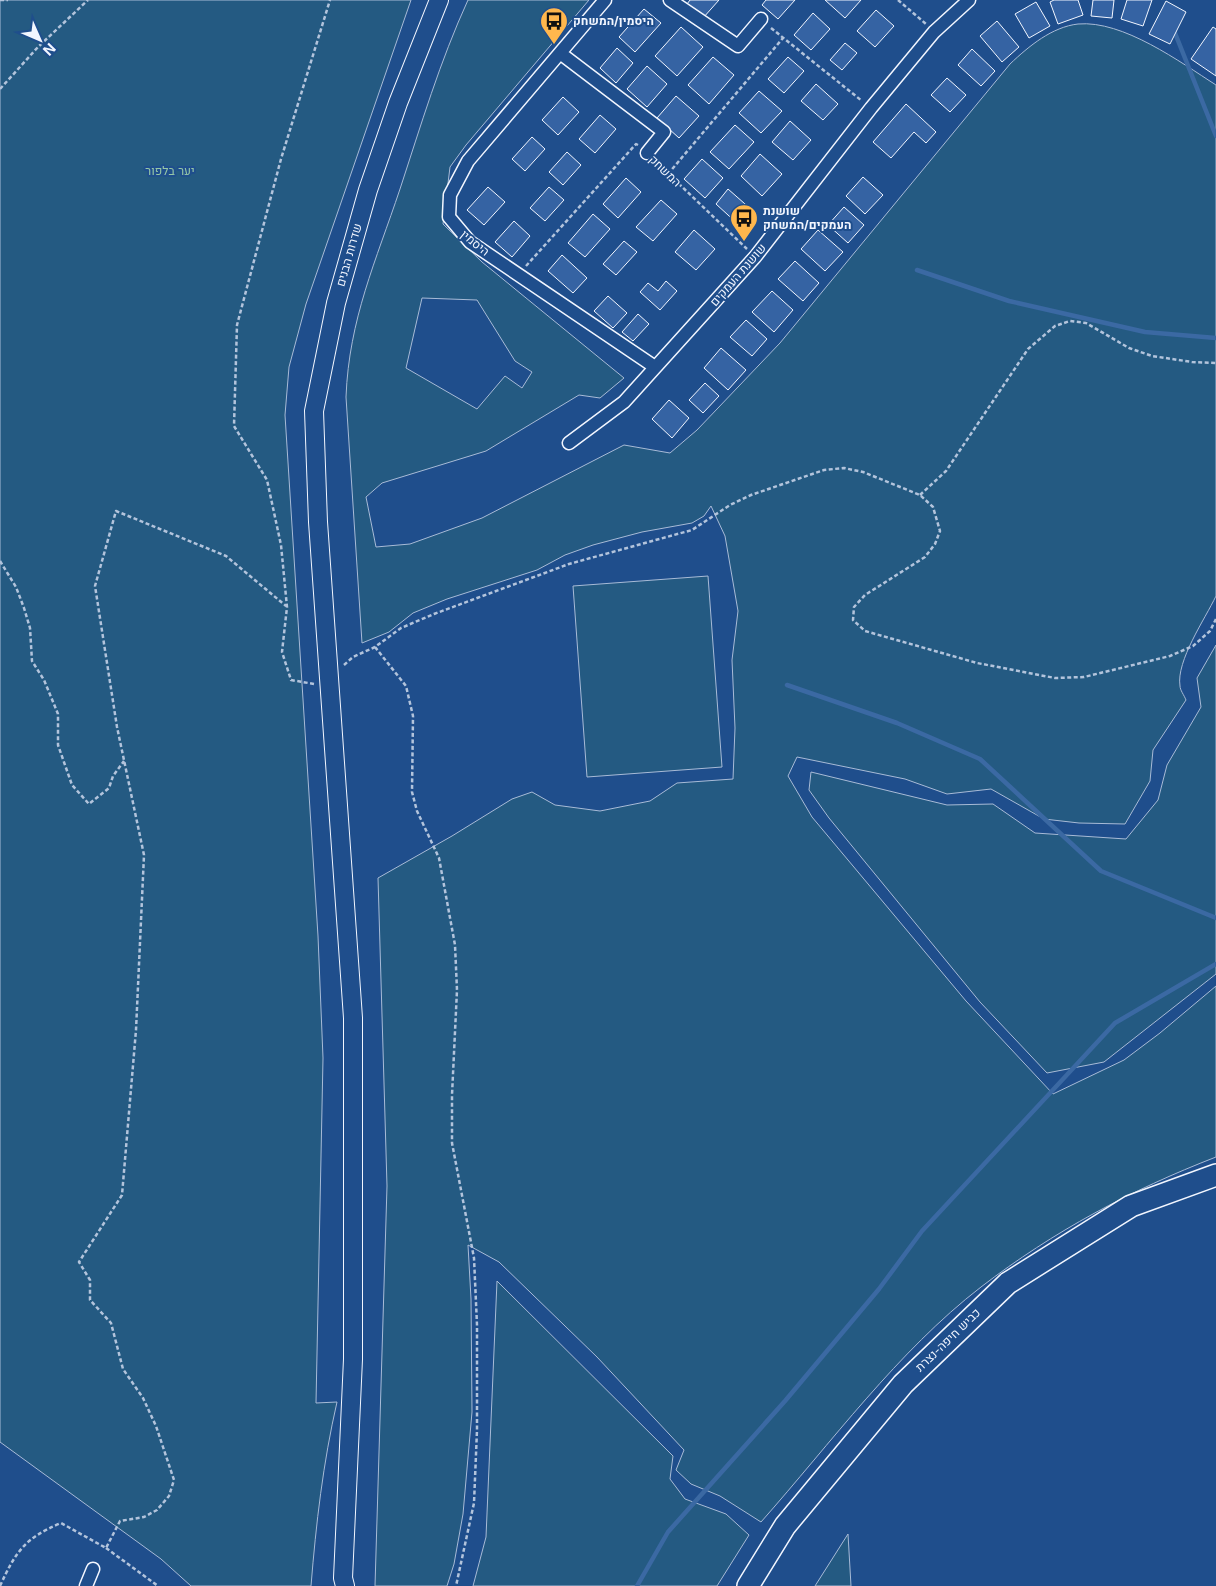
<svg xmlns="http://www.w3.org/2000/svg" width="1216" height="1586" viewBox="0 0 1216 1586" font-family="Inter,Heebo,sans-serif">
<rect width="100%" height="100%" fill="#1f4e8c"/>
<path fill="#245a82" stroke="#a8bbd7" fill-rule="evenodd" d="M0,0H411L306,304L289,367L285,415L318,936L323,1058L316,1403L337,1402C323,1463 316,1524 311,1586H191L161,1559L0,1442Z
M468,0H589L466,145L450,167L443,224L482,262L624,378L600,398L579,395L486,451L382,483L366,497L376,547L410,544L482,518L624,445L670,453L697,430L780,343L1010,64C1029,46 1052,27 1078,24C1123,20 1180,62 1216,85V596C1205,619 1176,661 1180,686C1180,690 1184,695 1186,700L1153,750L1150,781L1125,824L1079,823L1044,819L991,789L947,794L905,779L797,757L788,776L812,817L966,1001L1053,1094L1124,1060L1160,1033L1216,986V1157C1131,1190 1054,1231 981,1287C898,1351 831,1443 761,1522L720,1496L691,1484L676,1470L684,1450L597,1357L499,1262L468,1245L471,1299L472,1412L463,1514L454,1564L447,1586H375L387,1186L378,878L452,836L512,799L532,792L555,805L600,811L650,801L677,783L733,779L735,728L732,660L738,611L725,536L711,506L704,516L692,523L642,532L593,545L565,555L537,570L447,599L413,613L389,632L362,643L346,397C349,319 376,261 400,189C421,125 440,61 468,0ZM422,298L477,300L515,361L532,372L522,388L505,376L477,409L406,368Z
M708,576L722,767L587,777L573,586Z
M1216,645V974L1104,1062L1047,1073L980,1002L829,818L809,790L811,772L947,805L993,804L1035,833L1126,839L1158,800L1167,765L1201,707L1197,678Z
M497,1281L673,1456L670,1479L685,1499L726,1514L749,1535L717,1586H473L486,1537Z
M848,1534L851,1586H815Z"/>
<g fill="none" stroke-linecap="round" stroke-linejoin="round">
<path stroke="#3b69a3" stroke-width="4.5" d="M1173,28L1216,136
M917,270L1009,301L1145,332L1216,338
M787,685L897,723L980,759L1101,871L1216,918
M637,1586L668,1532L785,1401L879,1289L922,1231L1115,1023L1216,964"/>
</g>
<path fill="#3563a3" stroke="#f2f6ff" d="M690,0H719L703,18L687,4Z
M766,0H795L778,19L762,5Z
M825,0H861L845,18Z
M1054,0H1078L1083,15L1058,24L1050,2Z
M1093,0H1114L1112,18L1091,16Z
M1127,0H1152L1143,26L1121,19Z
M1166,1L1186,12L1170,44L1149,34Z
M1036,2L1050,26L1029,38L1015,14Z
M644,9L661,23L635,52L619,37Z
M876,10L894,26L875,47L857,31Z
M813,13L830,29L811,50L794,35Z
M997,21L1019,47L1002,62L980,36Z
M681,27L703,47L677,76L655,56Z
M1213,27L1216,29V76L1191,59Z
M845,43L857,53L842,70L830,60Z
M617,48L633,63L616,83L600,68Z
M972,49L995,71L981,86L958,65Z
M713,57L734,75L709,104L688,85Z
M788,57L804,71L784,93L768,79Z
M647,66L667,84L647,107L627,89Z
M947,78L966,95L950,112L931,95Z
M816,84L838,104L823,120L801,101Z
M759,91L782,111L761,133L739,113Z
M676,96L699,116L679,138L657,118Z
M563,97L579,112L558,135L542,120Z
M906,104L936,132L926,143L914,132L891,158L873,142Z
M600,115L616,129L595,153L579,139Z
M790,121L811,140L793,160L772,142Z
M735,125L754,142L729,169L710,152Z
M532,137L545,149L525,171L512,159Z
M567,152L581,165L563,185L549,172Z
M760,154L782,174L762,196L741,176Z
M702,159L723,178L705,198L684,179Z
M863,177L883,195L865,214L846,196Z
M626,178L641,192L618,218L603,204Z
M488,187L505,202L484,225L467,210Z
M549,187L564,200L545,221L530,208Z
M728,189L753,211L740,226L716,204Z
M661,200L677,214L653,241L636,227Z
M844,207L864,225L848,243L828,225Z
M593,214L610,229L585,257L568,243Z
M514,221L530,236L512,257L495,242Z
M694,230L715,249L696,270L675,252Z
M818,230L843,252L825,271L801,249Z
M624,241L637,252L616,275L603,264Z
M562,255L587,278L573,293L548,271Z
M795,261L819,283L803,301L778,279Z
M666,281L677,291L660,310L640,292L648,283L658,291Z
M772,291L793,310L774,332L752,312Z
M608,296L627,313L613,328L594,311Z
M638,314L649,324L633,341L622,332Z
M746,320L767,339L752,356L730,337Z
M721,348L746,370L728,390L704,368Z
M705,383L719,396L703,413L689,400Z
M669,400L689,418L672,438L652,419Z"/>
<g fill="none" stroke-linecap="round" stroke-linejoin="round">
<g stroke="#f2f6ff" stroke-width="15">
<path id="minor" d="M605,0L468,161L450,195L449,217L470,242L655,367
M670,0L738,46L761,19
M560,53L664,132L647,153
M569,443L624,402L755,257L871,108L934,32L969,0
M86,1586L93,1569"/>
</g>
<g stroke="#f2f6ff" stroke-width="20">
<path id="secondary" d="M345,1586L343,1578L353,1359V1018L318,522L314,411L336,303L368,190L398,103L439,0"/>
</g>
<g stroke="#f2f6ff" stroke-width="24">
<path id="trunk" d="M748,1586L785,1526L903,1384L1008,1283L1131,1206L1216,1175"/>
</g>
<path stroke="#b3c4dc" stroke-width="2.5" stroke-dasharray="4 2.5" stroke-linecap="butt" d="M0,0H8
M898,0L926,24
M771,28L862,101
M0,89L38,47L88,0
M655,161L747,249
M668,174L783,38
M526,266L636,144L638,145
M920,495L946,471L1028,349L1055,326L1070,321L1086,323L1129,348L1152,356L1192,362L1216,363
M0,561L16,587L24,608L30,628L32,661L44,680L58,714V745L72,785L89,804L109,788L113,776L124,761
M375,647L406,686L413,716L412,792L417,811L439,858L455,945L457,990L452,1095V1143L474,1258L477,1325V1430L474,1503L456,1586
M344,665L353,657L375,647L401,628L434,614L569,564L692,530L730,505L751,495L824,470L844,468L863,472L920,495L933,507L940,531L935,544L925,557L865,595L854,607L853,620L865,631L977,663L1055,678L1084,677L1170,656L1193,646L1210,631L1216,619
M314,684L291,680L282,652L287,607L281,545L267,480L234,426L237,325L281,159L330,0
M106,1548L158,1586
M0,1586C16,1551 25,1538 61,1523L106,1548L120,1521L144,1517L157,1510L169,1496L174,1480L156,1426L143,1398L123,1369L111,1323L90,1300V1280L79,1262L122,1195L136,1030L144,855L117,727L95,586L116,511L226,556L286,606"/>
<use href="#minor" stroke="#1f4e8c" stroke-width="12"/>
<use href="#secondary" stroke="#1f4e8c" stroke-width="18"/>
<use href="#trunk" stroke="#1f4e8c" stroke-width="21"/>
</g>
<defs>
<g id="bus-pin" transform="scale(1.4375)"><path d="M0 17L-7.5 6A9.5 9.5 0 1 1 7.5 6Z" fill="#ffb74d" stroke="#1f4e8c"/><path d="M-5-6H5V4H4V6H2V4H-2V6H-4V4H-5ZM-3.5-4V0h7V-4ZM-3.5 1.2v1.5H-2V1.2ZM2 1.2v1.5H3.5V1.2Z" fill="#111"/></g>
</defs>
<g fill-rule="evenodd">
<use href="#bus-pin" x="554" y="21"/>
<use href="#bus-pin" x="744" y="218"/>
</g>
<g text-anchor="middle" stroke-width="4" stroke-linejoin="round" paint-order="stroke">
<g font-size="12" font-weight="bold" fill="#f2f6ff" stroke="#1f4e8c" text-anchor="start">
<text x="573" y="25">היסמין/המשחק</text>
<text x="763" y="215">שושנת<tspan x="763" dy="14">העמקים/המשחק</tspan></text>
</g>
<g font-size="12" fill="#97c8a6" stroke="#1f4e8c">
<text x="170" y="175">יער בלפור</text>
</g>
<g font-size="12" fill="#f2f6ff" stroke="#1f4e8c">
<text transform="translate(665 171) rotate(44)" y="4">המשחק</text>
<text transform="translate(475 243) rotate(39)" y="4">היסמין</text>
<text transform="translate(349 255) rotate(-74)" y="4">שדרות הבנים</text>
<text transform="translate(738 275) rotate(-49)" y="4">שושנת העמקים</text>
<text transform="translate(948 1340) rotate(-44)" y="4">כביש חיפה-נצרת</text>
</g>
</g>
<g transform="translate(40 40) rotate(135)" stroke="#1f4e8c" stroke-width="4" paint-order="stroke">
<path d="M0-4L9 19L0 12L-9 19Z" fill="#f2f6ff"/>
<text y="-8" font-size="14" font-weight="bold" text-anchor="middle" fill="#f2f6ff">N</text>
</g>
</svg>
